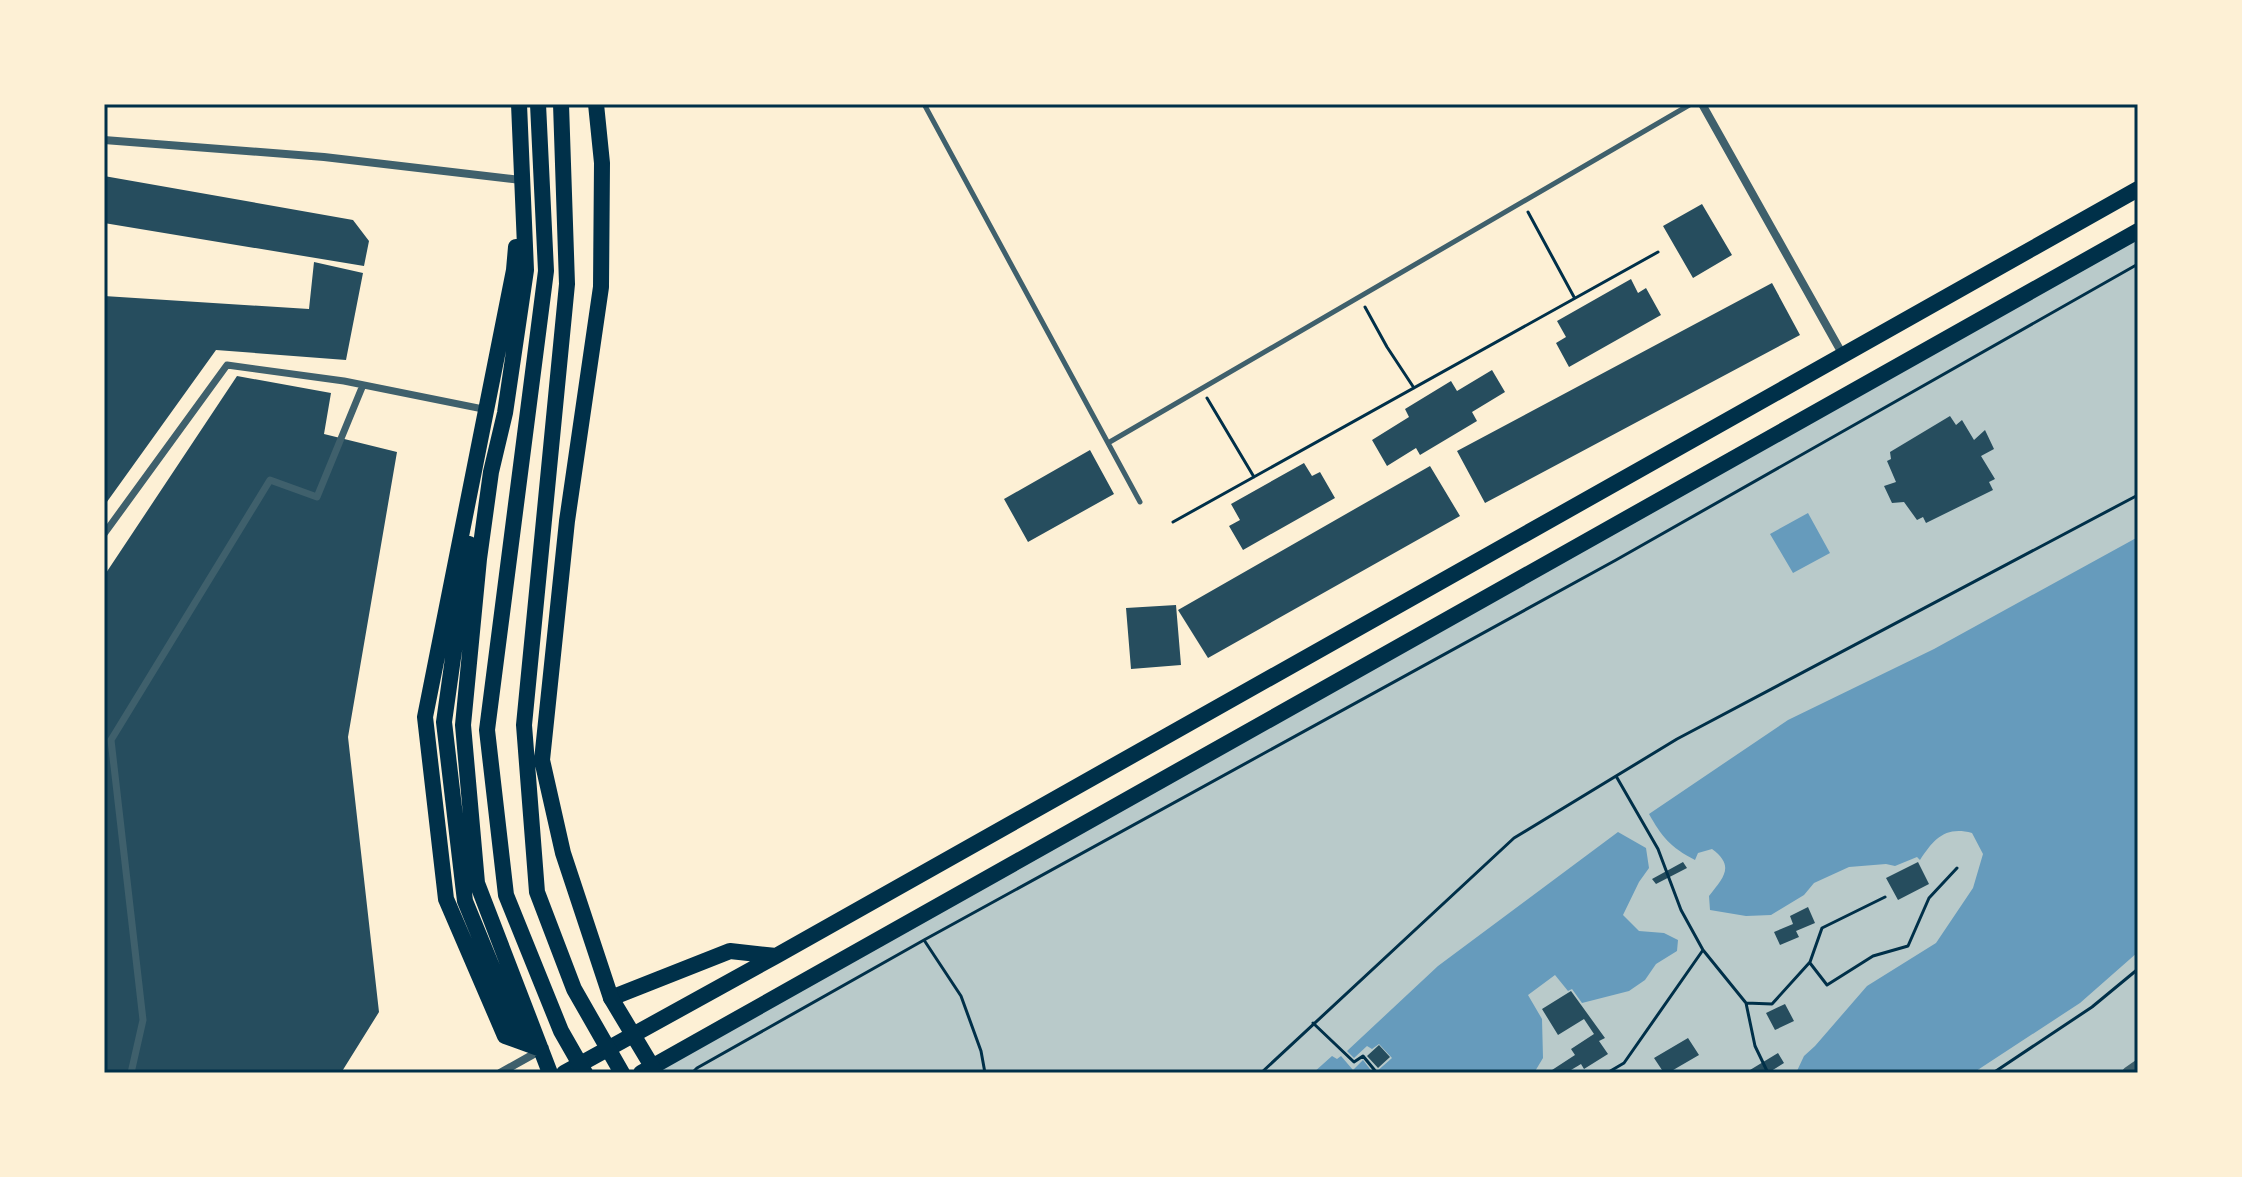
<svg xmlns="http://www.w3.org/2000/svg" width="2242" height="1177" viewBox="0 0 2242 1177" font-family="Inter,sans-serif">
<rect width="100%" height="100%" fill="#fdf0d5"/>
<path fill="#b9caca" d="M2138,231V1068L2130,1073H656Z"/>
<path fill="#669bbc" d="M1808,513L1830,553L1793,573L1770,534Z
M2138,537V952L2080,1003L1973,1073H1796L1804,1056L1815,1046L1867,986L1936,943L1973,888L1983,854L1972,833C1945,826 1934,839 1920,860L1917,857L1895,866L1886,864L1849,867L1814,883L1804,895L1771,915L1746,916L1710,910L1709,896C1724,877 1735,866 1712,849L1698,853L1695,860C1670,847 1662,837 1649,814L1788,720L1934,649Z
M1618,832L1646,848L1649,868L1639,882L1623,915L1639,931L1664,933L1678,940L1677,951L1656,964L1645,980L1629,991L1582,1003L1572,989L1568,991L1555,975L1528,995L1542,1019L1543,1058L1534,1073H1375L1392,1058L1379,1044L1372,1049L1367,1046L1354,1058L1347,1051L1438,966Z
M1332,1056L1337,1059L1341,1056L1353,1070L1363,1060L1373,1073H1313Z"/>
<path fill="#264d5e" d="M104,176L353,220L369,241L364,266L104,223Z
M1702,204L1732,255L1693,278L1663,226Z
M314,262L363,273L346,360L216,350L104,506V296L309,309Z
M1631,279L1638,293L1646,288L1661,315L1569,367L1556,343L1566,337L1557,321Z
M1772,283L1800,335L1485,503L1457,451Z
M1492,370L1505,392L1472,412L1477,421L1420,455L1416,448L1387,466L1372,440L1409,417L1405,409L1451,381L1457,391Z
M237,376L331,393L324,434L397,452L348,737L379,1012L341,1073H104V576Z
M1950,416L1956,425L1962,420L1974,440L1985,430L1994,449L1981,456L1995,479L1989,482L1993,490L1926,523L1923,517L1917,520L1904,502L1892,503L1884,486L1896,482L1887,461L1891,459L1890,452Z
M1090,450L1114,494L1028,542L1004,499Z
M1304,463L1312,476L1320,472L1335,498L1243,550L1229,526L1240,520L1231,504Z
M1430,466L1460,516L1208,658L1178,610Z
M1176,605L1181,665L1131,669L1126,608Z
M1683,862L1687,868L1656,884L1652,879Z
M1918,862L1929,884L1898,900L1886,878Z
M1808,907L1815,923L1796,931L1799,937L1780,945L1774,932L1793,924L1790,916Z
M1571,991L1605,1038L1599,1041L1608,1054L1584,1069L1581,1064L1566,1073H1555L1552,1070L1575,1055L1571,1049L1594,1034L1584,1019L1558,1035L1542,1009Z
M1785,1004L1794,1021L1775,1030L1766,1013Z
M1688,1038L1699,1055L1668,1073H1664L1654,1058Z
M1379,1045L1390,1057L1378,1068L1367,1056Z
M1778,1053L1784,1063L1768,1073H1753L1750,1070Z"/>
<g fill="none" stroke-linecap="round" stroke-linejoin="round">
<path stroke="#003049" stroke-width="3" d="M1528,212L1574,297
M1365,307L1387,347L1414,388
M1207,398L1254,477
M1173,522L1658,252
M924,940L961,996L981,1051L985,1073
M1703,950L1746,1003L1772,1004L1810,962L1822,928L1885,897
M1810,963L1827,985L1873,956L1908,946L1929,898L1957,868
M1746,1003L1755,1046L1768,1073
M1313,1023L1354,1062L1363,1056L1377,1073
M692,1073L697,1068L924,940L1616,560L2138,264
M1261,1073L1514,838L1677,739L2138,495
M1607,1073L1624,1063L1703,950L1681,910L1658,849L1616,776
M1993,1073L2092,1007L2138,969"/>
<path stroke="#3f606c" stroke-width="5" d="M924,104L1140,502
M1108,443L1691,104"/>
<path stroke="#3f606c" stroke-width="7" d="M104,534L227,365L344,381L488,410
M131,1073L143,1020L111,740L270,480L317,497L363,385"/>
<path stroke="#3f606c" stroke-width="8" d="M1702,104L1843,355
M104,140L324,157L521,180
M500,1073L541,1050"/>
<path stroke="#3f606c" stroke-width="12" d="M2128,1073L2138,1066"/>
<path stroke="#003049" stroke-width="16" d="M611,998L730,951L776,956
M564,1073L776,956L2138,189
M641,1073L2138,231"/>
<path stroke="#003049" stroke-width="16" d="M519,104L526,270L505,413L491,472L479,559L463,725L477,883L550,1073
M538,104L546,271L487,730L506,895L561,1031L585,1073
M561,104L567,284L524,725L537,892L574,989L622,1073
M596,104L602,163L601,287L567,521L542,760L563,853L611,998L656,1073
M516,247L514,270L425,717L446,899L505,1036L541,1049
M469,544L444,722L465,901L520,1035L530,1042"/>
</g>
<rect width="2242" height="1177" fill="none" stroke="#fdf0d5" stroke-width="212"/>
<rect x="106" y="106" width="2030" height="965" fill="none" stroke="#003049" stroke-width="3"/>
</svg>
